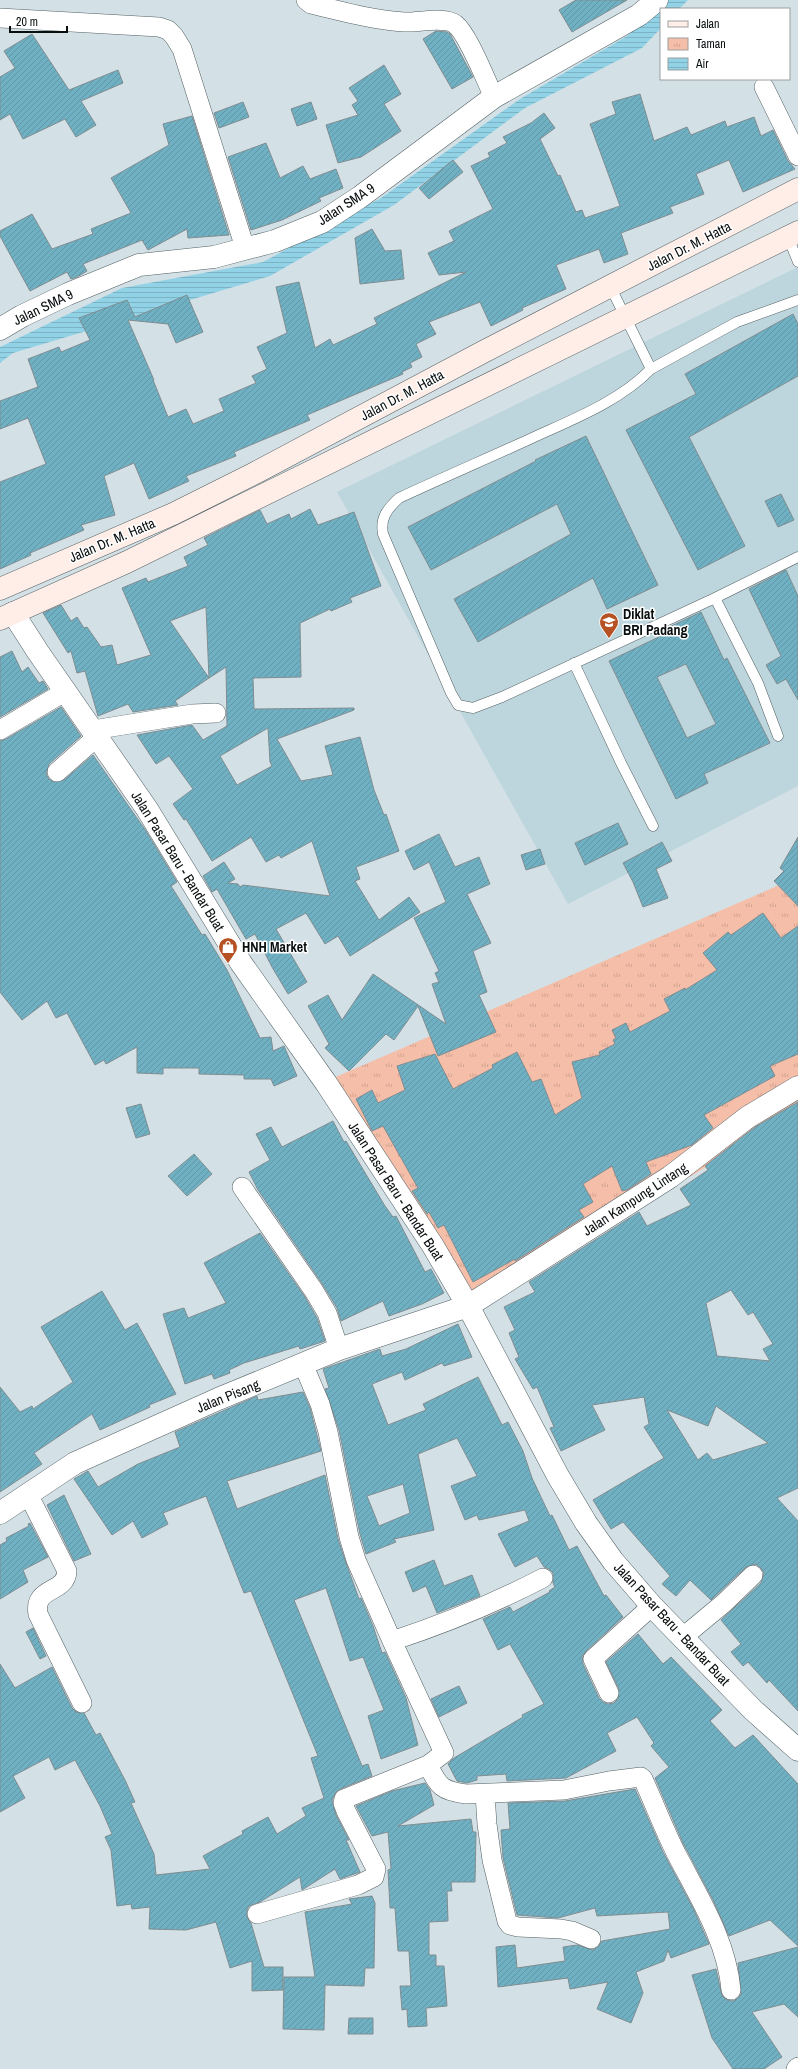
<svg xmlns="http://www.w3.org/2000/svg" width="798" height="2069" viewBox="0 0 798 2069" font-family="'Archivo Narrow',sans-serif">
<defs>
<pattern id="park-tufts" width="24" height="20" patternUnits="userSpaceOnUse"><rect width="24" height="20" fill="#f5bea9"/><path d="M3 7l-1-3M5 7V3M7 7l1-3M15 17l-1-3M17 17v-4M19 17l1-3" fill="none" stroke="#d1a290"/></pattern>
<pattern id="water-rules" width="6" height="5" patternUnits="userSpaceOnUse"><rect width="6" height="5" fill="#91d2e6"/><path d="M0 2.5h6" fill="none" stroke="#7cb3c4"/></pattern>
<pattern id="building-hatch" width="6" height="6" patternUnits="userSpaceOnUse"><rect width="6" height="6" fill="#70b0c3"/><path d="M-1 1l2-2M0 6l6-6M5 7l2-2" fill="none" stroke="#6096a6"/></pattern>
</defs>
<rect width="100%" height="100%" fill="#d3e1e6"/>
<path fill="#bdd5dc" d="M798,267V786L568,904L337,492Z"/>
<path fill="url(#park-tufts)" d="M798,877V1112L464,1312L324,1082Z"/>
<path fill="url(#water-rules)" d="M669,0H688L679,9H661V28L642,48L525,108L394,205L270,276L13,353L0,363V347L122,288L263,262L381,198L520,99L627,36Z"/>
<path fill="url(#building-hatch)" stroke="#7f8d91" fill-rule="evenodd" d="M576,0H627L572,32L559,10Z
M436,31L447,32L450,34L473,77L452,89L423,39Z
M32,34L69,90L118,70L123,83L81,101L96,125L76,137L65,119L23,139L10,114L0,120V77L15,68L4,51Z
M384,65L401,94L384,104L401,131L361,157L338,163L326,125L358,115L352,105L358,101L349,88Z
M640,94L654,141L687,127L691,135L725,121L727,127L754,117L761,136L773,130L788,161L795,169L743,192L729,160L696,174L704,194L670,207L673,213L621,233L628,254L604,263L599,249L556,265L566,289L522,308L523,310L491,326L480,302L429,322L436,334L416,344L422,357L410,363L412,367L402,372L403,374L307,415L310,420L234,452L236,456L186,476L189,481L149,499L134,463L104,476L115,515L81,525L84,530L30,553L31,555L0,569V482L46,464L28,418L0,429V401L38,387L28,359L59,347L61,352L90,340L79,318L127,300L135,317L187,295L203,332L176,343L168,324L128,320L154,380H153L168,417L186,409L193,424L224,411L219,399L256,383L252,376L267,369L257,347L287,333L276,287L299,282L315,348L330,339L333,345L377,324L374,318L466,272L439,275L428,253L454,241L449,231L493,209L471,166L490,157L488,153L507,143L503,137L531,123L544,113L555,128L540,139L558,176L560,175L576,212L582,210L585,218L620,206L590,124L616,114L612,102Z
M243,102L249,117L219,128L214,113Z
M311,102L317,119L297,126L291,109Z
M192,116L229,235L188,238L187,229L148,250L142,240L83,264L87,271L77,277L71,279L67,272L30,291L0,236V231L32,214L52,249L93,234L91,229L131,213L111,178L169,145L163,124Z
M266,143L280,178L303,166L310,179L336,169L343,188L319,198L321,201L282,220L251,230L228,157Z
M453,160L463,172L429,199L419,188Z
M372,229L385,251L401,250L404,279L360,284L355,238Z
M793,314L798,324V376L689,437L745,546L698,570L626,430L696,394L685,374Z
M586,436L658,585L607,609L593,578L478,642L454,599L571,534L557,504L431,570L408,527L536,461L535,460Z
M781,494L794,520L778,527L765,501Z
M310,509L318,525L354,512L381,586L350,598L352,602L331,611L330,609L300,623L301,677L253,678L254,709L354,708V710L277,739L301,781L333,775L325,746L360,737L374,790L384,815L386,814L399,851L356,867L360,879L355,881L379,920L409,897L420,912L350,956L338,936L325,944L306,913L276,929L307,982L288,994L272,967L255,934L246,939L217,889L212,892L203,876L224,862L235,879L228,883L238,884L240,887L243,885L330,896L312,841L281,858L279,855L266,862L251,837L212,861L186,819L184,820L173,804L193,789L169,756L156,764L137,735L192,725L203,740L227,726L226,667L209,678L206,607L170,621L209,678L175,701L178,705L133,712L128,704L98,716L85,671L77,673L71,651L68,653L43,613L61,605L71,621L77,617L84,628L87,627L101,647L112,645L117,665L151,655L122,588L146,578L148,582L188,566L184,557L208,545L204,538L260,510L267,524L289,514L291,519ZM268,728L270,762L272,766L237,785L220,756Z
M786,570L798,596V700L786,679L777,684L766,665L781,656L749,589Z
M701,612L724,660L727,658L770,743L704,774L708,783L676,799L609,661L667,633L665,629ZM686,664L716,724L687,738L657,677Z
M12,651L22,672L28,667L39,683L43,681L48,689L0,717V657Z
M61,707L81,736L49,764L46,774L49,779L54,782L64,780L93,755L146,831L177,882L171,886L202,935L205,934L227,970L260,1038L271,1037L273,1051L284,1046L297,1076L274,1086L271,1079H244V1075L199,1074V1068H163V1074L137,1073V1047L106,1064L104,1060L95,1065L67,1013L56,1018L47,1001L22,1020L0,992V741L6,739Z
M618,823L628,844L585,865L575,843Z
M439,834L455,867L479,857L490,884L467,894L491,943L473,951L487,992L479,995L496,1032L438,1056L418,1006L394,1040L386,1034L349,1071L325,1048L329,1044L308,1006L328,995L342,1020L373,974L446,1024L432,984L439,982L435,973L439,971L414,918L446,902L429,862L414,870L405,851Z
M798,837V906L774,881L784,871L780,868Z
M662,842L672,861L656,869L668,898L643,907L633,882L623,863Z
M540,849L545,864L526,870L521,855Z
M763,913L781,938L798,926V1054L770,1066L775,1076L704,1115L713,1128L692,1145L646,1162L651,1174L627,1190L622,1191L612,1166L583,1184L593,1202L579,1210L584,1217L515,1261V1259L473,1282L444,1225L438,1228L429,1212L427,1214L412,1191L418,1188L383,1126L372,1131L356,1099L372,1090L378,1103L405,1090L397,1066L435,1054L453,1089L493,1068L492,1065L517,1052L532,1082L541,1079L555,1115L582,1098L572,1062L600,1055L599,1052L615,1044L613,1040L616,1038L612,1030L626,1023L630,1032L670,1011L664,999L685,988V990L717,970L703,953L728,932L731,935Z
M798,1102V1488L777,1498L798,1521V1711L769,1680L767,1683L748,1662L743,1666L731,1652L741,1644L721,1620L761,1583L764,1573L761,1568L756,1564L746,1567L711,1600L690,1580L676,1596L662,1584L670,1576L623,1522L611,1529L593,1500L664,1458L644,1427L649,1424L644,1397L592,1405L605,1430L561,1451L550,1428L554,1427L537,1387L533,1389L515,1359L519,1357L509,1333L515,1330L504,1307L535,1292L529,1282L639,1212L647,1226L691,1205L680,1189L708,1170L705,1166L755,1127ZM731,1290L748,1315L753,1312L773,1344L763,1349L770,1361L717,1356L706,1303ZM716,1406L768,1443L713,1460L707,1453L698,1460L667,1410L708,1426Z
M141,1104L150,1134L136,1138L126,1108Z
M333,1121L344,1142L346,1141L385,1206L393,1217L396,1216L425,1272L431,1269L444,1293L422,1304L389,1316L383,1301L341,1321L337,1308L323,1285L258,1190L249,1172L270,1160L256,1134L271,1127L282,1147Z
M194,1154L212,1174L187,1196L168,1176Z
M260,1233L305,1297L317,1318L325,1341L300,1349L299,1346L244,1363L229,1370L230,1373L214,1379L212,1374L185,1384L163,1314L184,1308L188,1318L226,1303L204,1263Z
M102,1291L125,1330L137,1323L176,1394L149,1405L150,1407L100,1430L92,1414L34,1453L42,1464L0,1492V1387L20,1412L32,1406L33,1409L73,1382L41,1327Z
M458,1324L472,1357L444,1366L442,1363L405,1380L402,1372L372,1384L388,1425L426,1410L423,1404L478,1377L502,1425L508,1422L523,1451L532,1478L550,1516L552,1515L569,1550L577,1546L604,1596L606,1595L623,1617L586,1651L582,1656L583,1664L599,1698L603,1702L608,1704L614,1703L618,1699L619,1689L606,1662L638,1634L663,1664L671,1657L722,1710L710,1721L735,1748L753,1735L798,1784V1946L770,1920L729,1936L713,1900L683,1843L655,1778L669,1767L651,1746L654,1743L637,1717L607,1733L616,1751L566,1778L507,1781L506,1774L477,1776V1780L467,1783L457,1781L448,1764L454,1758L523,1717L522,1715L544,1704L510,1644L498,1650L483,1619L510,1607L513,1612L550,1592L549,1591L555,1587L553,1583V1573L549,1569L544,1567L537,1556L515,1567L498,1534L529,1521L525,1510L479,1520L477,1515L465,1520L451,1486L477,1476L457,1438L418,1454L434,1530L394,1539L396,1542L366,1554L360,1534L339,1430L325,1389L329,1388L323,1369L380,1349L382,1356L406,1349ZM403,1484L410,1513L379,1526L367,1496Z
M303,1392L310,1408L321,1451L227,1481L237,1509L325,1475L338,1539L346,1563L359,1599L361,1598L373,1626L382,1653L385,1652L406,1698L418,1745L381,1759L368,1716L384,1710L363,1657L350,1661L326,1588L294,1600L362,1766L368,1764L372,1776L340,1789L336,1792L332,1800L336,1815L349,1840H346L360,1872L340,1879L335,1869L302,1890L300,1877L260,1902L249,1906L247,1910V1917L251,1923L264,1967H283V1990L252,1991V1961L230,1968L216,1922L186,1930L149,1929L150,1907L132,1909L131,1904L117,1906L111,1850L105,1837L112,1834L100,1806L75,1760L55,1770L49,1757L13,1776L25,1798L0,1812V1664L15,1688L52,1667L72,1708L76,1712L84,1713L96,1735L100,1733L125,1780L135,1802L131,1803L154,1854L156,1875L210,1869L203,1856L243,1834L242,1831L268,1817L277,1834L306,1816L302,1808L324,1798L311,1758L318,1756L251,1591L244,1593L206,1496L163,1513L168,1524L142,1538L133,1521L112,1535L74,1479L88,1471L98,1487L138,1464L180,1447L175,1432L257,1396L258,1400Z
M64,1495L91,1554L74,1561L47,1505Z
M30,1523L48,1557L23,1570L28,1582L0,1599V1545L7,1541L6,1538L29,1526L28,1524Z
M434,1560L444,1586L472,1575L480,1596L437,1613L426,1586L413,1592L405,1572Z
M33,1628L46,1656L40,1659L26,1632Z
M459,1686L467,1703L439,1717L431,1699Z
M425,1783L430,1790L434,1805L398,1826L471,1819L473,1832H476L475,1882H451L452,1891H447L448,1921L429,1922V1955H436V1966H444L447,2006L426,2008L427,2026L408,2027L407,2009L402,2010L400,1986H411L409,1951H398L395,1908H390L388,1870L391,1869L388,1832L372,1836L356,1806L392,1791Z
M635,1789L663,1852L694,1910L709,1944L671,1958L668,1950L664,1961L636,1972L643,1993L631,2023L597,2009L608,1982L570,1989L568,1978L498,1987L496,1947L515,1945L517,1968L565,1961L563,1947L577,1945L593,1950L598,1947L602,1941L670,1929L668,1912L597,1916L595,1908L558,1918L517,1915L503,1858L501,1830L510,1829L508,1803L565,1801Z
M372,1896L375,1903L374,1968H365L364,1986L325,1985L324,2030L283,2029L284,1977H315L305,1912L352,1904L349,1899Z
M798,1947V2017L784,2004L752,2012L782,2057L764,2069H733L712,2038L692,1975L716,1969L722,1996L727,2000L733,2001L738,1998L741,1994L738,1963Z
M349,2018H373V2034H348Z"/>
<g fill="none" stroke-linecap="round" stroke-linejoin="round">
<g stroke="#536064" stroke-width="11">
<path id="service" d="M788,237L798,262
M610,286L651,369C619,402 571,420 530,439C486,459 442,478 399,498C387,509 380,518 383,534L451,693L458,705L473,708L502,697L715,598L798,557
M651,369L737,322L798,300
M715,598L758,683L778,736
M574,663L621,763L653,826"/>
</g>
<g stroke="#536064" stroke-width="20">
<path id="minor" d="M306,0L311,4C341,11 372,20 404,22C417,23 444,16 455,24C468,34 486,81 494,97
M0,18L159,27L168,30L174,36L182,49L245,248
M764,87L798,156
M0,730L66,691
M93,730L192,714L216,713
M57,772L98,736
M242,1187L314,1291L327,1313L339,1349
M303,1364L320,1404L328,1432L349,1537L356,1560L392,1641C444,1624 495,1603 543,1578
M28,1494L67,1571C66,1594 33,1586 38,1614L82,1703
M683,1637L724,1603L753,1575
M392,1641L444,1753L428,1765
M609,1693L593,1659L652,1606
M485,1794L487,1824L492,1860L507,1921L510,1925L518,1927L561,1929L572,1931L591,1939
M257,1914L358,1885L374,1877L376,1869L346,1811L343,1803L344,1799L428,1765C439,1787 442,1791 466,1794L564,1790L609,1781L641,1777L643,1779C655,1805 665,1832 678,1857C700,1899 727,1942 731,1990
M796,2069L798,2067"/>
</g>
<g stroke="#536064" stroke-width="23">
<path id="tertiary" d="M0,329L22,316L68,294L139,265L214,257L275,241L322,222L360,197L494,97L639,15L657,0
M13,613L38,652L147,809L241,963L326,1083L433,1246L468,1306L558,1476L586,1523L613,1561L652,1606L753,1710L798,1750
M0,1513L75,1463L218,1399L339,1349L468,1306L670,1177L748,1117L798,1087"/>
</g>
<g stroke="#536064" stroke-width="23">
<path id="secondary" d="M0,589L173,514L255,473L483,352L798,189
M0,619L127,562L798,232"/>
</g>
<use href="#service" stroke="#fff" stroke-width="10"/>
<use href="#minor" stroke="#fff" stroke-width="19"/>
<use href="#tertiary" stroke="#fff" stroke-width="22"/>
<use href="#secondary" stroke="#ffeee8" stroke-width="22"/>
</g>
<defs>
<g id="school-pin" transform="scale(1)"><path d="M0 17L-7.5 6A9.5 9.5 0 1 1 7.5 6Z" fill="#b65123" stroke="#fff"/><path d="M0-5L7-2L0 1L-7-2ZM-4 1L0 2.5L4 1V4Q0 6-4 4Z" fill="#fff"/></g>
<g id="shop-pin" transform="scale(1)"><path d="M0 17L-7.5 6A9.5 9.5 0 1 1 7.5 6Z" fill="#b65123" stroke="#fff"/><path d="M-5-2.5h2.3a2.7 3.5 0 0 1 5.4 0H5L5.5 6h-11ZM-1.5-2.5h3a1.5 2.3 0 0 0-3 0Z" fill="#fff"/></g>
</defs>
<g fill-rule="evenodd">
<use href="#school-pin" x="609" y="622"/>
<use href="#shop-pin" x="228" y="947"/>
</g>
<g text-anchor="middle" stroke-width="3" stroke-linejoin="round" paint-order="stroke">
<g font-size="14" fill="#080d0e" stroke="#fff">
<text transform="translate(346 204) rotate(-33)" y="5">Jalan SMA 9</text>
<text transform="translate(689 246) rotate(-27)" y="5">Jalan Dr. M. Hatta</text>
<text transform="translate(43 307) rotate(-26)" y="5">Jalan SMA 9</text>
<text transform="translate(402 395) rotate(-28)" y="5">Jalan Dr. M. Hatta</text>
<text transform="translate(112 540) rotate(-23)" y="5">Jalan Dr. M. Hatta</text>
<text transform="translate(178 861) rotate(58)" y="5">Jalan Pasar Baru - Bandar Buat</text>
<text transform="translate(396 1191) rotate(57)" y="5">Jalan Pasar Baru - Bandar Buat</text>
<text transform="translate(635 1199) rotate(-33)" y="5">Jalan Kampung Lintang</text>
<text transform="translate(228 1396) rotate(-22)" y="5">Jalan Pisang</text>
<text transform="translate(672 1624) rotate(47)" y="5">Jalan Pasar Baru - Bandar Buat</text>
</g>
<g font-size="14" font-weight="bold" fill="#080d0e" stroke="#fff" text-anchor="start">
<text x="623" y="619">Diklat<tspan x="623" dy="16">BRI Padang</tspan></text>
<text x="242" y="952">HNH Market</text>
</g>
</g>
<rect x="660" y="8" width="130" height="72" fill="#ffffff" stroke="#9c9e9f"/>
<rect x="668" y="21" width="20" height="6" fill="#ffeee8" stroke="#9c9e9f"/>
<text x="696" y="28" font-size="12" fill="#080d0e">Jalan</text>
<rect x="668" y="38" width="20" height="12" fill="url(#park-tufts)" stroke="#9c9e9f"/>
<text x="696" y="48" font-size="12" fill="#080d0e">Taman</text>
<rect x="668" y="58" width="20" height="12" fill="url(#water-rules)" stroke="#9c9e9f"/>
<text x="696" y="68" font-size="12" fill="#080d0e">Air</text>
<path d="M10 26v6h57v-6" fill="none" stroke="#080d0e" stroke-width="2"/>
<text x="16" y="26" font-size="12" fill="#080d0e" stroke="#ffffff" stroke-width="3" paint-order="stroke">20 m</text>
</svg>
